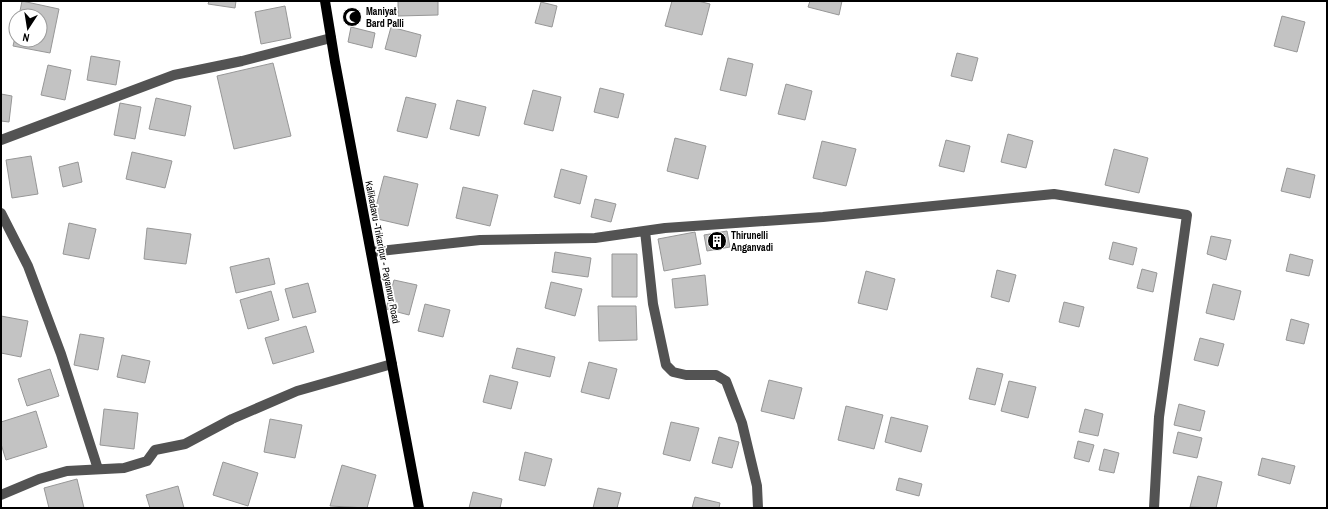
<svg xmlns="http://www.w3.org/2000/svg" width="1328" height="509" viewBox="0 0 1328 509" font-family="'Archivo Narrow',sans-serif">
<rect width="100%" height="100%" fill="#fff"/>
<path fill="#c3c3c3" stroke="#979797" d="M22,1L59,9L50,53L13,46L16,33V40H40V16H19Z
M209,1H236L235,8L208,4Z
M398,1H438V15L398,16Z
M672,1H698L710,4L702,35L665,26Z
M810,1H842L839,15L808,7Z
M541,2L557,6L552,27L535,23Z
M285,6L291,38L261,44L255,12Z
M1282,16L1305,22L1297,52L1274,46Z
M351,27L375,33L372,48L348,42Z
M391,27L421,35L416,57L385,49Z
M957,53L978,58L972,81L951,76Z
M91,56L120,61L116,85L87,80Z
M728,58L753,64L746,96L720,90Z
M273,63L291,136L234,149L217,76Z
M48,65L71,70L65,100L41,95Z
M786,84L812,91L805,120L778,114Z
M600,88L624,94L618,118L594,112Z
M533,90L561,97L553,131L524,124Z
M1,94L12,96L9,122L1,121Z
M406,97L436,104L427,138L397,131Z
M156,98L191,106L185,136L149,129Z
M457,100L486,107L479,136L450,129Z
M120,103L141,107L135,139L114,135Z
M1008,134L1033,141L1026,168L1001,162Z
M675,138L706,146L698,179L667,171Z
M946,140L970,146L964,172L939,166Z
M822,141L856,149L846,186L813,178Z
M1114,149L1148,158L1139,193L1105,185Z
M132,152L172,161L165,188L126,179Z
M31,156L38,194L12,198L6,160Z
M78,162L82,182L63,187L59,167Z
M1287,168L1315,175L1310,198L1281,191Z
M561,169L587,176L580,204L554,197Z
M384,176L418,184L408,226L373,218Z
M463,187L498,195L490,226L456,218Z
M595,199L616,204L611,222L591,217Z
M69,223L96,229L89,259L63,254Z
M147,228L191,234L186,264L144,259Z
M727,231L730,247L707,251L704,235Z
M695,232L701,264L664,271L658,239Z
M1211,236L1231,240L1226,260L1207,254Z
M1113,242L1137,248L1133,265L1109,259Z
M555,252L591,258L588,277L552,272Z
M612,254H637V297H612Z
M1290,254L1313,260L1309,276L1286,271Z
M269,258L275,284L236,293L230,267Z
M1142,269L1157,273L1153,292L1137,288Z
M997,270L1016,275L1009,302L991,297Z
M866,271L895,279L887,310L858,303Z
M705,275L708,305L675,308L672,279Z
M394,280L417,285L409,315L386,309Z
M551,282L582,289L575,316L545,308Z
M308,283L316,312L293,318L285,289Z
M1213,284L1241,291L1234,320L1206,313Z
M271,291L279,320L248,329L240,300Z
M1064,302L1084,307L1079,327L1059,322Z
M425,304L450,310L443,337L418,331Z
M598,306H636L637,340L599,341Z
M1,316L28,321L21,357L1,353Z
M1291,319L1309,324L1304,344L1286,340Z
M306,326L314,352L273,364L265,338Z
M80,334L104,338L98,370L74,365Z
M1200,338L1224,344L1218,366L1194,360Z
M517,348L555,357L550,377L512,368Z
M122,355L150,361L145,383L117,377Z
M589,362L617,369L609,399L581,392Z
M977,368L1003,374L995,405L969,399Z
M50,369L59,396L27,406L18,379Z
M490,375L518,382L511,409L483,402Z
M769,380L802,388L794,419L761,411Z
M1009,381L1036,387L1028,418L1001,411Z
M1179,404L1205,411L1200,431L1174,425Z
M846,406L883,415L874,449L838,440Z
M104,409L138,413L134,449L100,445Z
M1085,409L1103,414L1098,436L1079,432Z
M36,411L47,447L6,460L1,444V422Z
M891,417L928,426L921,452L885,442Z
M270,419L302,425L295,458L264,452Z
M671,422L699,428L690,461L663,454Z
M1178,432L1202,438L1197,458L1173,453Z
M719,437L739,442L732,468L712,463Z
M1078,441L1094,445L1089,462L1074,458Z
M1104,449L1119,453L1114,473L1099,470Z
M525,452L552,459L545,486L519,480Z
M1262,458L1295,466L1290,484L1258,475Z
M223,462L258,473L248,506L213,495Z
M342,465L376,475L367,508L330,506Z
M1198,476L1222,482L1216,508L1190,507Z
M899,478L922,484L919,496L896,490Z
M77,479L84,508H49L44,488Z
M178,486L184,508H150L146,495Z
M598,488L621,493L617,508H593Z
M473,492L502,499L500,508H469Z
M695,497L720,503L719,508H692Z"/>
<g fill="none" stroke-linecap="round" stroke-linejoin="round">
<path stroke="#535353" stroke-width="10" d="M1,140L174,75L242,61L331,38
M1,213L28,266L61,354L98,469
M645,231L653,304L666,365L673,372L686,375H716L726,381L742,423L757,486L758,508
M371,252L480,240L595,238L665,228L823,217L1054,194L1187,215L1159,417L1154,508
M1,495L39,479L67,471L124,468L147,461L155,450L185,444L232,419L297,391L392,364"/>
<path stroke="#000" stroke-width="10" d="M325,1L335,62L419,508"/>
</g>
<defs>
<g id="mosque-disc" transform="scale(1)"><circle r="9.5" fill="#000" stroke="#fff"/><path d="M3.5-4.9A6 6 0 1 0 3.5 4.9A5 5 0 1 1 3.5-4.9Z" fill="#fff"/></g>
<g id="building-disc" transform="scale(1)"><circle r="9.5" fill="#000" stroke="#fff"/><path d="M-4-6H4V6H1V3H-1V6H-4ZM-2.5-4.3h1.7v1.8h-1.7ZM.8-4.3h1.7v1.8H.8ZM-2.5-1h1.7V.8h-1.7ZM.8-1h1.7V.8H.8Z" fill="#fff"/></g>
</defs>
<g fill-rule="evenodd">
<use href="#mosque-disc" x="352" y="17"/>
<use href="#building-disc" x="717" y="241"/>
</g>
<g text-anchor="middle" stroke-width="3.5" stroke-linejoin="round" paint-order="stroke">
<g font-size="10" font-weight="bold" fill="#000" stroke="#fff" text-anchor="start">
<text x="366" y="15">Maniyat<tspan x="366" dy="12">Bard Palli</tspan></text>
<text x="731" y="239">Thirunelli<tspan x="731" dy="12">Anganvadi</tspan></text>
</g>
<g font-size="10" fill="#000" stroke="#fff">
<text transform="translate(383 252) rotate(79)" y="4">Kalikadavu -Trikaripur - Payannur Road</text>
</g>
</g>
<rect width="1328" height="509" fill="none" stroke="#000000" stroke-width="4"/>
<g transform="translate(28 28) rotate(192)"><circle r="19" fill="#ffffff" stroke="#999999"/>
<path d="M0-3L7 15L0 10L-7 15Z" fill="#000000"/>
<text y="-6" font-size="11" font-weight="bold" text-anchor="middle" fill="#000000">N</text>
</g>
</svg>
